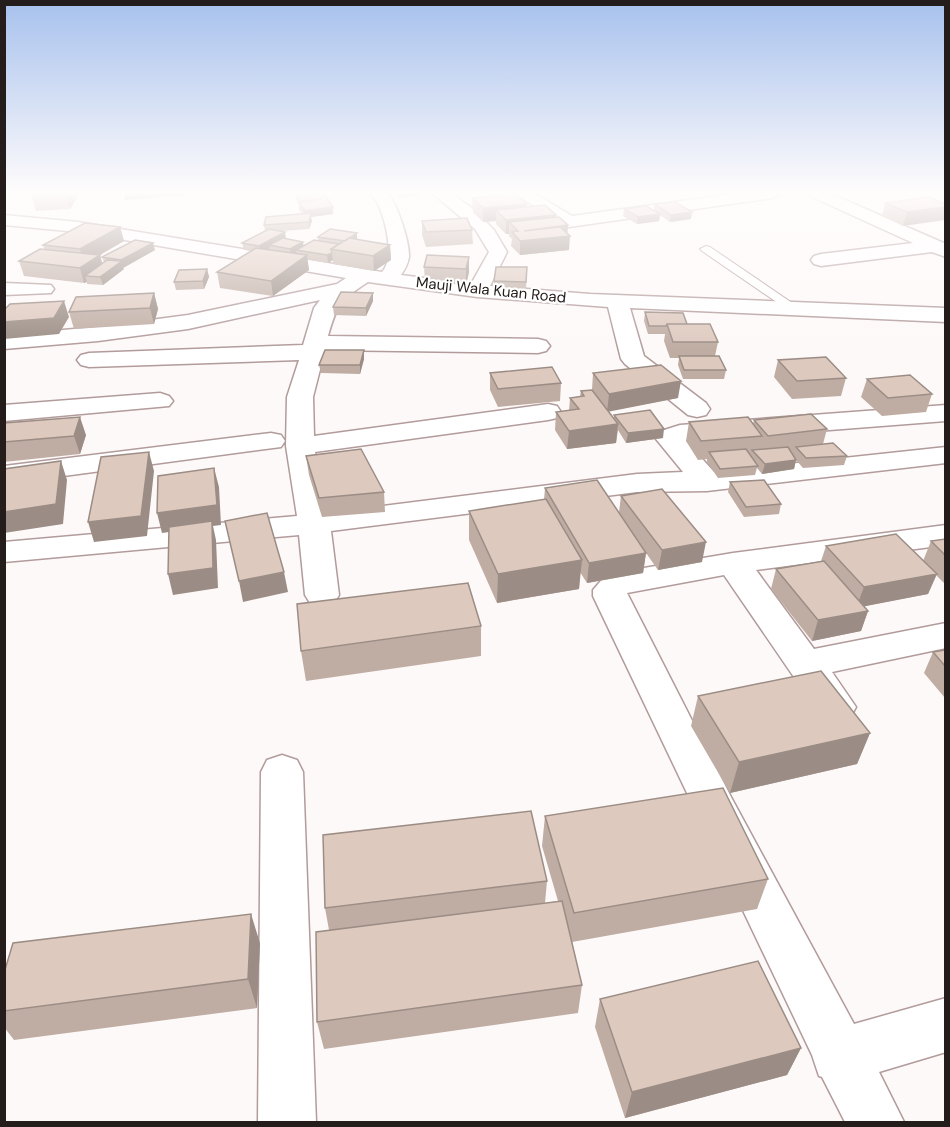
<svg xmlns="http://www.w3.org/2000/svg" width="950" height="1127" viewBox="0 0 950 1127" font-family="'DM Sans',sans-serif">
<rect width="100%" height="100%" fill="#fef9f9"/>
<g fill="none" stroke-linecap="round" stroke-linejoin="round">
<g stroke="#b29b9b" stroke-width="2">
<path id="lane" d="M706,246L710,247L801,309L799,312H791L702,251L700,249Z"/>
</g>
<g stroke="#b29b9b" stroke-width="3">
<path id="street" d="M370,193H387C397,202 410,243 409,257C408,264 405,269 401,275L471,284L489,252L475,229L432,193H450L472,208L494,230L507,252L490,286L590,294L946,308V322L630,308L644,356L706,403L710,409L706,415L697,417L688,415L625,364L621,359L608,307L477,297L368,282C340,300 337,304 328,336L538,339L546,341L550,346L546,351L538,353L325,350L313,397L314,436L548,404L557,406L561,412L557,418L548,420L315,452L327,513L637,474L683,472L656,439L661,431L680,425L946,405V421L686,441L714,472L946,447V463L707,491L637,492L331,531L339,595L334,603L322,606L310,603L305,595L299,535L4,562V542L297,516L286,446L287,397L299,360L89,367L81,365L77,360L81,355L89,353L303,345L314,308L320,300L188,329L98,341L4,349V335L98,327L188,315L337,284L346,278L78,232L4,225V215L78,222L382,272C395,258 386,221 378,204C377,200 372,197 370,193Z
M515,193H534L572,216L740,193H781L773,198L569,227L563,226Z
M808,193H829L946,244V257L932,252L821,266L814,264L811,260L814,256L821,254L913,243L810,196Z
M4,283L51,285L54,289L51,293L4,295Z
M160,393L169,396L173,401L169,406L4,421V405Z
M271,433L281,435L285,441L281,447L4,484V466Z
M946,525V545L756,570L814,649L946,623V648L832,672L856,707L850,718L836,722L822,718L724,575L627,593L731,797L854,1024L946,998V1052L879,1072L904,1122H845L822,1077L819,1076L812,1055L593,596V590L605,576L626,571L733,553Z
M282,755L297,760L303,772L316,1122H258L261,772L267,760Z"/>
</g>
<use href="#lane" fill="#fff" fill-rule="evenodd"/>
<use href="#street" fill="#fff" fill-rule="evenodd"/>
</g>
<path fill="#bfada3" d="M80,193L70,209L36,211L32,197Z
M295,193L333,214L311,217L312,221L309,229L282,231L286,239L304,245L318,240V237L357,240L390,245L391,260L374,271L333,264V260L328,263L307,259L309,270L273,296L220,288L217,272L251,251L244,250L242,243L265,231L264,225L303,214L299,210V205L296,200Z
M929,197L903,226L882,216L885,203Z
M472,198L527,204V207L556,217L568,225L567,234L569,250L520,255L511,246L512,239L509,236V234H506L496,224V221L483,222L473,212Z
M654,204L691,219L670,222L660,215L659,221L637,224L623,216L624,209L654,210Z
M422,221L472,230L473,244L426,247L422,235Z
M120,227L124,241L100,255L102,263L104,262L102,257L155,250L123,268L124,269L103,285L87,284V282L84,283L24,276L19,261L44,249L43,245Z
M469,257V272L466,285L425,282L424,267Z
M527,267L526,290L494,289V281Z
M207,269L209,277L204,289L176,290L174,282Z
M154,293L158,309L154,324L74,329L69,312Z
M373,301L366,316L334,315L333,307Z
M645,312L687,324L718,342L715,356L726,370L724,379H683L678,365L679,358H670L664,341L665,334H648L644,321Z
M364,359L360,374L321,373L319,365Z
M778,360L846,378L841,396L792,399L774,377Z
M490,373L561,383L560,401L498,407L490,390Z
M593,373L678,398L608,411L614,418V415L663,438L626,443L618,430L616,443L567,449L555,430L556,412L569,411L570,398L580,396L581,391L592,390Z
M867,379L932,394L926,412L882,416L861,397Z
M754,420L827,429L823,444L847,456L844,465L803,468L796,460L794,469L762,474L757,468L755,475L718,478L707,462V459L698,460L686,441L689,422L753,424Z
M4,423L86,435L80,454L4,462Z
M306,456L384,492L385,512L322,517L309,475Z
M730,482L781,504L779,514L744,517L728,492Z
M545,488L619,512L621,496L702,562L658,570L646,553L643,573L587,583L580,572L579,589L497,603L469,540V511L544,500Z
M945,539V584L936,575L928,594L864,606L868,611L861,631L812,641L771,589L776,569L821,561L826,546L923,561L931,541Z
M481,626V656L306,681L301,651Z
M945,650V698L924,673L933,652Z
M698,696L870,733L857,764L730,793L691,726Z
M545,816L768,879L757,909L572,942L582,985L578,1013L324,1049L317,1022L329,930L325,908L547,881L545,903L558,901L542,846Z
M260,943L257,1008L14,1040L4,1027V973Z
M600,999L801,1048L787,1075L625,1118L595,1027Z"/>
<path fill="#9b8d85" d="M68,193H80L70,209L66,196Z
M124,193H186V195L125,200Z
M399,193H420V196L399,198Z
M527,204V217L496,210V221L483,222V208Z
M333,207V214L311,217L312,221L309,229V222L305,218V211Z
M945,207V220L903,226L907,212Z
M692,212L691,219L670,222L671,215Z
M660,214L659,221L637,224L638,217Z
M556,215V226L568,225L567,236H570L569,250L520,255V241L518,231L509,222V234H506V220Z
M120,227L124,241L84,264L80,249Z
M285,232L286,239L269,245L270,248L260,253L259,246Z
M357,233V240L345,241Z
M303,242L304,250H296L297,254L291,257L290,249Z
M153,243L155,250L123,268L124,269L103,285L100,277L121,260Z
M390,245L391,260L374,271L373,256Z
M332,253L333,260L328,263L327,255Z
M100,255L104,270L85,276L87,282L84,283L80,268Z
M307,255L309,270L273,296L271,281Z
M469,257V272L466,285V269Z
M207,269L209,277L204,289L203,281Z
M154,293L158,309L154,324L150,308Z
M373,293V301L366,316V308Z
M64,301L69,317L59,334L4,339V322Z
M364,350V359L360,374V365Z
M681,381L678,398L607,412L609,394Z
M80,417L86,435L80,454L74,436Z
M618,424L616,443L567,449L569,431Z
M664,429L663,438L626,443L628,433Z
M149,452L154,471L147,536L94,542L88,522Z
M796,460L794,469L762,474L765,464Z
M61,461L67,480L63,524L4,533V512Z
M214,468L219,487L221,525L213,526L216,540L218,588L173,595L168,574L212,526L162,533L157,513Z
M706,542L702,562L658,570L662,550Z
M646,553L643,573L587,583L589,563Z
M582,560L579,589L497,603L498,574Z
M284,572L288,592L243,602L239,581Z
M937,574L928,594L856,608L864,587Z
M868,611L861,631L812,641L818,620Z
M870,733L857,764L730,793L739,762Z
M251,914L260,943L257,1008L248,979Z
M801,1048L787,1075L625,1118L632,1092Z"/>
<path fill="#dec9be" stroke="#9b8d85" stroke-width="1.5" d="M36,193H68L66,196L32,197Z
M295,193H324L333,207L305,211L299,203L322,199L300,201Z
M515,194L527,204L483,208L472,198Z
M929,197L945,204V207L907,212L885,203Z
M675,202L692,212L671,215L654,204Z
M545,205L556,215L506,220L496,210Z
M646,206L660,214L638,217L624,209Z
M311,213L309,222L264,225L266,217Z
M559,217L568,225L524,231L560,227L570,236L520,241L512,232L518,231L509,222Z
M467,218L472,230L426,232L422,221Z
M85,223L120,227L80,249L43,245Z
M269,229L285,232L259,246L242,243Z
M330,229L357,233L345,241L318,237Z
M283,238L303,242L290,249L269,245Z
M349,238L390,245L373,256L331,249Z
M135,240L153,243L121,260L102,257Z
M314,240L339,244L331,249L332,253L327,255L296,250Z
M256,248L307,255L271,281L217,272Z
M40,249L100,255L80,268L19,261Z
M427,255L469,257L466,269L424,267Z
M107,260L122,261L100,277L85,276Z
M496,267H527L526,282L494,281Z
M207,269L203,281L174,282L179,270Z
M341,292L373,293L366,308L333,307Z
M154,293L150,308L69,312L76,297Z
M64,301L54,318L4,322V310L10,304Z
M645,312L683,313L687,324H667L666,326H649Z
M667,324H710L718,342H673Z
M325,350H364L360,365H319Z
M679,356H719L726,370H684Z
M826,357L846,378L797,381L778,360Z
M661,365L681,381L609,394L593,373Z
M552,367L561,383L498,389L490,373Z
M910,375L932,394L888,398L867,379Z
M592,390L618,424L569,431L556,412L579,409L570,398L584,396L581,391Z
M650,410L664,429L628,433L614,415Z
M811,414L827,429L768,436L754,420Z
M80,417L74,436L4,442V423Z
M748,417L762,436L701,441L689,422Z
M833,443L847,456L806,458L796,447Z
M788,447L796,460L765,464L752,450Z
M361,449L384,492L319,498L306,456Z
M746,449L758,466L720,469L709,452Z
M149,452L141,516L88,522L101,457Z
M61,461L56,504L4,512V469Z
M214,468L217,505L157,513L158,476Z
M597,480L646,553L589,563L545,488Z
M764,480L781,504L746,507L730,482Z
M662,489L706,542L662,550L621,496Z
M546,499L582,560L498,574L469,511Z
M267,513L284,572L239,581L225,521Z
M212,521L213,568L168,574L169,527Z
M896,534L937,574L864,587L826,546Z
M945,539V555L931,541Z
M824,561L868,611L818,620L776,569Z
M468,583L481,626L301,651L297,604Z
M945,650V666L933,652Z
M821,671L870,733L739,762L698,696Z
M723,788L768,879L574,913L545,816Z
M531,811L547,881L325,908L323,835Z
M562,901L582,985L317,1022L316,932Z
M251,914L248,979L4,1011V973L13,943Z
M758,961L801,1048L632,1092L600,999Z"/>
<linearGradient id="sky" x2="0" y2="1"><stop stop-color="#a7c1ed"/><stop offset="0.55" stop-color="#fffcfc"/><stop offset="1" stop-color="#fffcfc" stop-opacity="0"/></linearGradient>
<rect width="950" height="350" fill="url(#sky)"/>
<g text-anchor="middle" stroke-width="4.5" stroke-linejoin="round" paint-order="stroke">
<g font-size="15" fill="#251c1c" stroke="#fff">
<text transform="translate(491 290) rotate(6)" y="5">Mauji Wala Kuan Road</text>
</g>
</g>
<rect width="950" height="1127" fill="none" stroke="#251c1c" stroke-width="12"/>
</svg>
